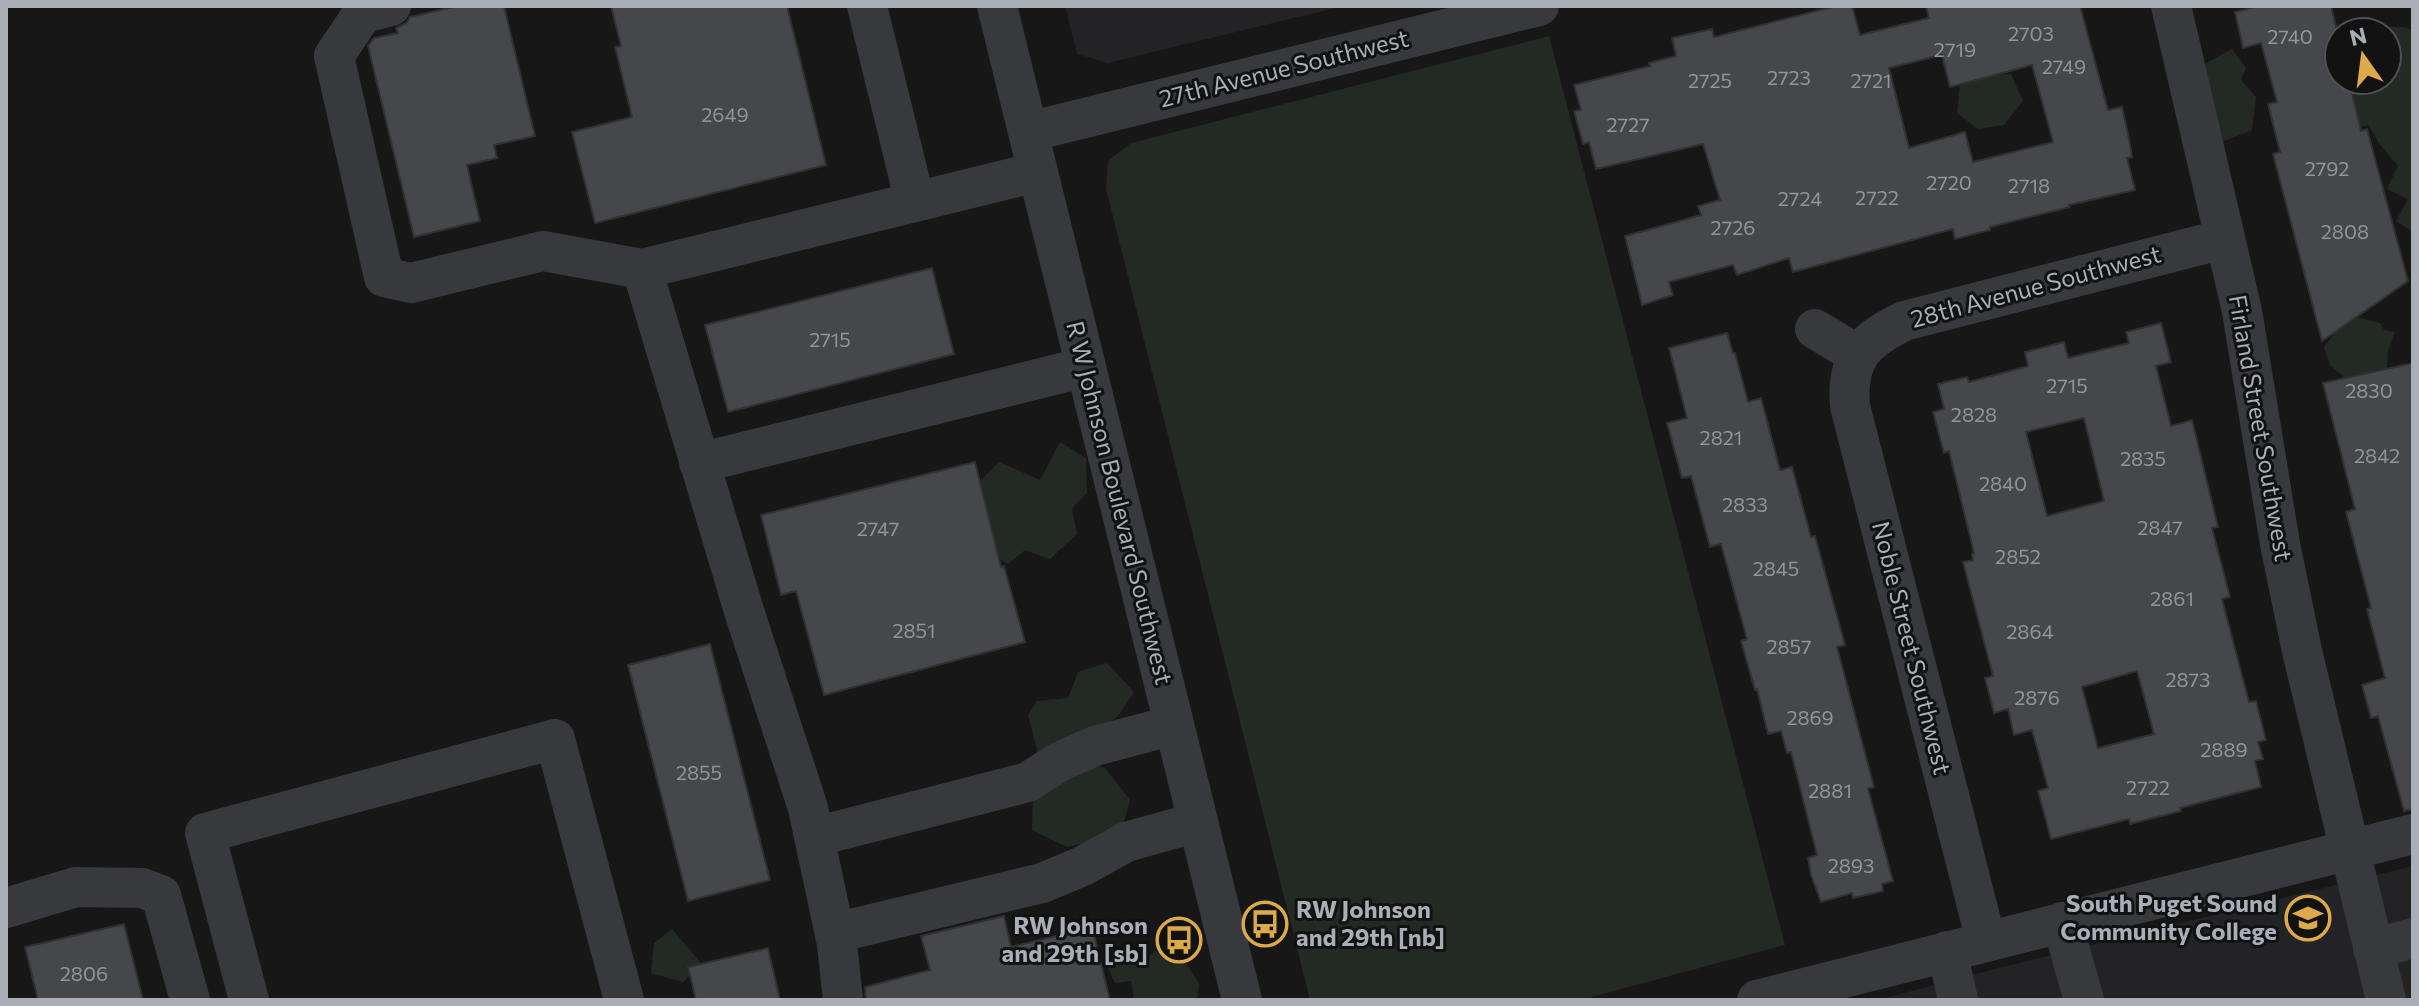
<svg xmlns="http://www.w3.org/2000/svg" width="2419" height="1006" viewBox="0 0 2419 1006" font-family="Commissioner,sans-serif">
<rect width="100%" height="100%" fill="#171718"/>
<path fill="#232325" d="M1065,6H1343L1108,63L1077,54Z
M2413,866V1000H1878L1994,969Z"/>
<path fill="#232a24" d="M2378,27H2403L2413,30V232L2396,221L2408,199L2387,189L2398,166L2378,142L2369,125L2318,139L2349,80H2387V32H2374Z
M1549,36L1785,945L1595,996L1586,1000H1310L1106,189L1108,161L1131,143Z
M2232,49L2246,68L2241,80L2256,97L2252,130L2222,142L2199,67Z
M2011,74L2023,101L2004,125L1978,129L1957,113L1960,84L1984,76Z
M2356,317L2380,323L2384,330L2395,332L2388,351L2387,369L2347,380L2330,365L2324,347L2337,330Z
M1060,442L1086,458L1087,493L1072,508L1077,534L1050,559L1025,550L1008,564L979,546V482L999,462L1040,480Z
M1107,663L1134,692L1118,716L1071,758L1105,768L1130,800L1120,836L1067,847L1032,830L1033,793L1038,754L1028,715L1037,701L1068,698L1078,672Z
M672,929L702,964L689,967L690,975L683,982L651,973L654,943Z
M1155,951L1182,956L1199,984L1197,1000H1134L1131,981L1115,983L1106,964L1122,952L1137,967Z"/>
<path fill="#46474a" stroke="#313134" stroke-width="2" fill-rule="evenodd" d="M457,6H504L535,136L494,145L497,158L467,165L480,221L414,237L368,46L374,38L398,33L396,28L406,23L410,17Z
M611,6H787L826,165L595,223L572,132L632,117L615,47L621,46Z
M1836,6H1852L1860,35L1929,18L1926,6H2080L2108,110L2122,107L2129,139L2132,157L2127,158L2135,190L2069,205L2070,207L1990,227V230L1955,239L1953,229L1793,272L1789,258L1737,275L1733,265L1669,282L1673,295L1642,305L1625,236L1701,215L1698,206L1720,200L1703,144L1596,169L1589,142L1583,144L1574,111L1581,110L1574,85L1650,66L1649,63L1676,56L1672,38L1712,29L1714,37ZM1942,55L1950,87L2032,65L2053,142L1973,162L1965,132L1909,148L1889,68Z
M2259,6H2331L2339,39V80H2349L2361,131L2367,129L2408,281L2322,341L2273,154L2280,152L2268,104L2277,102L2261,43L2243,48L2235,12Z
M932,268L954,354L728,412L705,325Z
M2161,323L2171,362L2156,366L2171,426L2192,420L2218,527L2212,528L2230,597L2222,599L2249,702L2256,701L2266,740L2258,742L2263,759L2255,761L2261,787L2180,808L2181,811L2130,824L2129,819L2051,839L2038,791L2048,788L2032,730L2014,735L2008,709L1994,713L1985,678L1993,676L1963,562L1973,560L1972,554L1974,553L1949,451L1944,453L1933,412L1944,409L1938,384L1967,377L1969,382L2028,366L2025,352L2064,342L2068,358L2129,343L2126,332ZM2084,418L2104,501L2047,516L2026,432ZM2137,671L2154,734L2098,748L2082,687Z
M1727,333L1733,353H1735L1748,402L1761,398L1780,470L1792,467L1811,537L1815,536L1845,645L1837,647L1874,787L1868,789L1893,881L1882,884L1883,891L1853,898L1852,893L1821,902L1811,875L1808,858L1817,855L1791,752L1787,753L1781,731L1768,734L1757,689L1755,690L1741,641L1747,639L1721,544L1710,547L1691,476L1682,478L1667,423L1687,418L1669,348Z
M2413,363V809L2404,811L2378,716L2371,718L2362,685L2385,678L2367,609L2371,608L2346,512L2355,509L2323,383Z
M975,462L1001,567L1004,566L1025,642L824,695L796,591L781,595L761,515Z
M710,644L770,880L688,901L628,665Z
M1004,916L1011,947L1092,927L1110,1000H866L865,987L930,970L921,936Z
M124,924L143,1000H38L25,947Z
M768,948L780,1000H696L688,967Z"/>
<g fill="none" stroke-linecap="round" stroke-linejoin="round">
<path stroke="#38393d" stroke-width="40" d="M391,6L363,13L334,56L384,277L411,283L543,251L642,269L1037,172
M867,6L915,202
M997,6L1242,1000
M2171,6L2242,311L2280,544L2302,651L2386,1000
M1028,132L1539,6
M642,269L744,611L808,808L837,944L843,1000
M1815,329L1858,355
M699,463L1086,367
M814,837L1028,782L1059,762L1095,746L1174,725
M6,908L76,887L142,888L161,895L190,1000
M2062,922L2084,1000
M835,933L1042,883L1083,866L1126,842L1198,822
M1986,941L1850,406C1846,359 1863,341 1904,321L2224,239
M2373,949L2413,938
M1947,951L1958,1000
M249,1000L205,833L555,739L624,1000
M1757,1000L2413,834"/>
</g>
<defs>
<g id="university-ring" transform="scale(2.3)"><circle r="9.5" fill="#121213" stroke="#dca94b" stroke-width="1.5"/><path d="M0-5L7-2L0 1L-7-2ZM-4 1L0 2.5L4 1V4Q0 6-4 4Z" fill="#dca94b"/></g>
<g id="bus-ring" transform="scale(2.3)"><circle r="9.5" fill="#121213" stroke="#dca94b" stroke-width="1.5"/><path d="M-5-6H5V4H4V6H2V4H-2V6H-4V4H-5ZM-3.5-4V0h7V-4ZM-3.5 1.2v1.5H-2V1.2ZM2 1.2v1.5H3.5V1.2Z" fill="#dca94b"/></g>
</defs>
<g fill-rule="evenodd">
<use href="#university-ring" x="2308" y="918"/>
<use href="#bus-ring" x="1265" y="924"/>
<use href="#bus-ring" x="1179" y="940"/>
</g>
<g text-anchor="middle" stroke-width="6" stroke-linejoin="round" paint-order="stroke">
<g font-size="20" fill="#91949b">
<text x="2031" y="41">2703</text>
<text x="2290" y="44">2740</text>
<text x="1955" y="57">2719</text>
<text x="2064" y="74">2749</text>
<text x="1789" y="85">2723</text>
<text x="1710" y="88">2725</text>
<text x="1871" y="88">2721</text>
<text x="725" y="122">2649</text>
<text x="1628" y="132">2727</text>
<text x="2327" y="176">2792</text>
<text x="1949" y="190">2720</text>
<text x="2029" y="193">2718</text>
<text x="1877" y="205">2722</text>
<text x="1800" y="206">2724</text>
<text x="1733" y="235">2726</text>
<text x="2345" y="239">2808</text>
<text x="830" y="347">2715</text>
<text x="2067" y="393">2715</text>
<text x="2369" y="398">2830</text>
<text x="1974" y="422">2828</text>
<text x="1721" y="445">2821</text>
<text x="2377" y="463">2842</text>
<text x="2143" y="466">2835</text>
<text x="2003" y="491">2840</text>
<text x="1745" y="512">2833</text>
<text x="2160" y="535">2847</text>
<text x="878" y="536">2747</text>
<text x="2018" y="564">2852</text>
<text x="1776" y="576">2845</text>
<text x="2172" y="606">2861</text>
<text x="914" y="638">2851</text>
<text x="2030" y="639">2864</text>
<text x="1789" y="654">2857</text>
<text x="2188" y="687">2873</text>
<text x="2037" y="705">2876</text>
<text x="1810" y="725">2869</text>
<text x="2224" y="757">2889</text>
<text x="699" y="780">2855</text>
<text x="2148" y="795">2722</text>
<text x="1830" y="798">2881</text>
<text x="1851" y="873">2893</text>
<text x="84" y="981">2806</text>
</g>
<g font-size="24" fill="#aaaeb6" stroke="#121213">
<text transform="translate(1284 69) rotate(-14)" y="8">27th Avenue Southwest</text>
<text transform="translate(2036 287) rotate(-15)" y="8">28th Avenue Southwest</text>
<text transform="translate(2260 428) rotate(80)" y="8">Firland Street Southwest</text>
<text transform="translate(1119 503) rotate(76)" y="8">R W Johnson Boulevard Southwest</text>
<text transform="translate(1911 648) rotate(76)" y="8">Noble Street Southwest</text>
</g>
<g font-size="24" font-weight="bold" fill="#aaaeb6" stroke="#121213" text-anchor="end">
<text x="2277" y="912">South Puget Sound<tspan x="2277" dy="28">Community College</tspan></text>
<text x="1296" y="918" text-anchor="start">RW Johnson<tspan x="1296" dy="28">and 29th [nb]</tspan></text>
<text x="1148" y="934">RW Johnson<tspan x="1148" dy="28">and 29th [sb]</tspan></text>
</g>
</g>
<rect width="2419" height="1006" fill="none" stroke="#aaaeb6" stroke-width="16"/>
<g transform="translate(2363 56) rotate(346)"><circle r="38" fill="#121213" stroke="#4f5054" stroke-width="2"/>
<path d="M0-6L14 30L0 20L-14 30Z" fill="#dca94b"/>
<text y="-12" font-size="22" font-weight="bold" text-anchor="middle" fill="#aaaeb6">N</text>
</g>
</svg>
